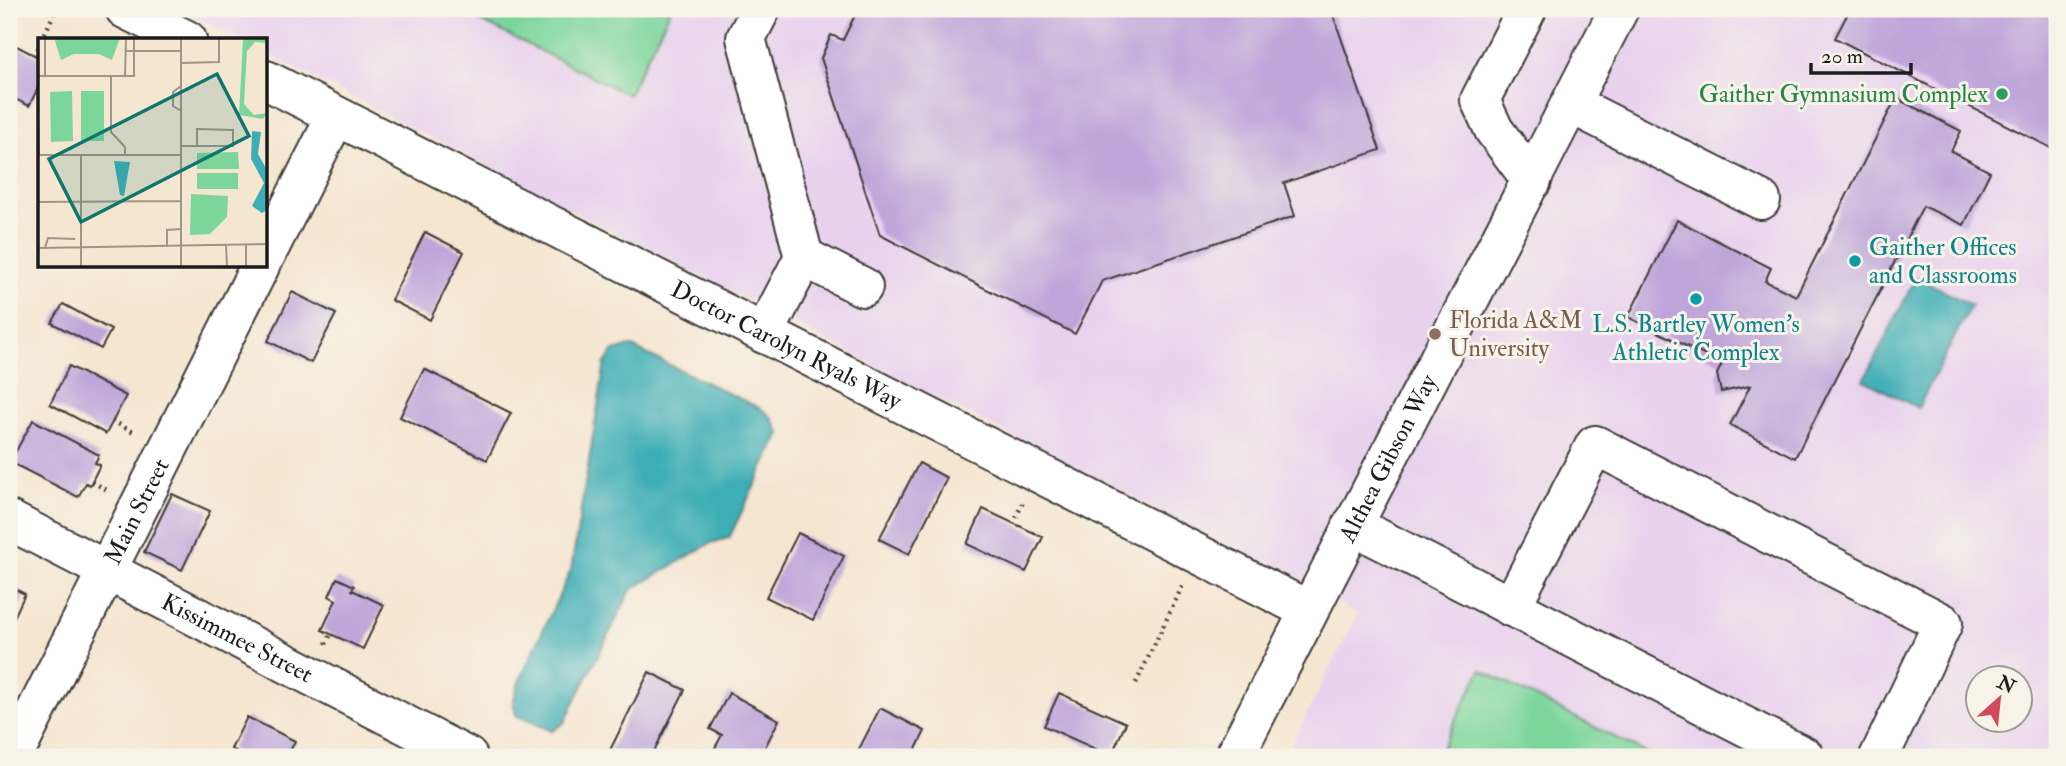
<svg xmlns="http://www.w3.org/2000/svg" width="2066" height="766" viewBox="0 0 2066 766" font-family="'IM FELL Double Pica',serif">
<rect width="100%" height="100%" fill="#f7f3e8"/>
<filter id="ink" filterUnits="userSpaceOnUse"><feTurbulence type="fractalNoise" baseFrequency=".0143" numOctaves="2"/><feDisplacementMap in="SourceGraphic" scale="14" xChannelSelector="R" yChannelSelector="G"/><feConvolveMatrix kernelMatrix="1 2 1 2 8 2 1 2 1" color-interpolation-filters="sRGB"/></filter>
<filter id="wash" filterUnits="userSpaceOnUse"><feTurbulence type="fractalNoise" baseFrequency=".00686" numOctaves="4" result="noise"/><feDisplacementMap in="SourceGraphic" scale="28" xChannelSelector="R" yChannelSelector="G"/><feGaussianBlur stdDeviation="1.57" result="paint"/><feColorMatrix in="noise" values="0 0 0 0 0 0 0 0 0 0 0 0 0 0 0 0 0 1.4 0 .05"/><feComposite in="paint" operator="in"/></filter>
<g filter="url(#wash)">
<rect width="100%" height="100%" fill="#f5e6d1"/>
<path fill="#e8d2ee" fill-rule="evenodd" d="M179,9H2057V757H1285L1358,614L266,53V40H241ZM1979,678H2021V720H1979Z"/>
<path fill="#7cd69c" stroke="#4c795c" stroke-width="2" d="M457,9H671L628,95Z
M1481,670L1654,757H1437Z"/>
<path fill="#3daeb6" stroke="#2c6569" stroke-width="2" d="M1916,277L1971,305L1918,408L1864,380Z
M630,346L762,409L771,417L780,433L729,538L711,543L631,590L564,723L552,731L516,715L513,702L519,682L571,570L605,363L614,351Z"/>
<g id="blocks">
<path fill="#bea5da" d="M858,9H1331L1380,150L1284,183L1295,216L1102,281L1075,334L880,235L821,58L831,35L843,40Z
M1850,9H2057V151L1835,38Z
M9,42L40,58V84L29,106L9,96Z
M1896,98L1961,131L1951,151L1990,172L1964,225L1923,206L1795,458L1730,425L1750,386L1721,392L1717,374L1722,364L1628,317L1677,220L1771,268L1765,281L1796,296Z
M425,232L464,252L430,320L391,300Z
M292,292L336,314L311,363L268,341Z
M63,304L111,330L101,349L52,323Z
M69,366L126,396L106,434L50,404Z
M424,369L511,413L487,460L400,417Z
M33,420L99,455L95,463L100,465L90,485L86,483L78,497L10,462Z
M919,463L947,478L909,554L879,539Z
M172,494L210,511L182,570L144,552Z
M983,509L1043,537L1026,572L967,544Z
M798,533L844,556L813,620L766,597Z
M337,578L354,586L352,590L384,605L363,649L322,630L336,600L329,596Z
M9,586L25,594L9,628Z
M649,672L685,690L651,757H624L610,750Z
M729,693L779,720L760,757H710L722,735L710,729Z
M1059,693L1126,723L1111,756L1044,726Z
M880,708L925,731L912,757H855Z
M247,717L295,741L287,757H248L231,749Z
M795,750L810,757H791Z"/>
</g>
</g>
<g filter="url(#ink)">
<use href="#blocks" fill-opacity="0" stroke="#3d3a37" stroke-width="2"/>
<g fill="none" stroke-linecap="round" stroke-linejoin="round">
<g stroke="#3d3a37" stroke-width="42">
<g id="minor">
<path d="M125,9L187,40"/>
<path d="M761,9L746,38L804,257L764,334"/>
<path d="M1527,9L1480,100L1494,130L1532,181"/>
<path id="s1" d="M266,80L1308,610"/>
<path d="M1571,104L1761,200"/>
<path d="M266,255L336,116"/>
<path d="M804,257L863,287"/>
<path id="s2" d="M9,520L468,757"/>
<path d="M1352,525L1805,757"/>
<path d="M1511,607L1595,445L1943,623L1879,757"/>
<path id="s3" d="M13,757L260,266"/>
<path id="s4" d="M1234,757L1619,9"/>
</g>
</g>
<path stroke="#3d3a37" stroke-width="4.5" stroke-dasharray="2 5" stroke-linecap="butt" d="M42,40L56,9
M35,56L40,44
M112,421L136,433
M92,482L109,491
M1013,524L1023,502
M326,644L331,634
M1136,683L1183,585"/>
<use href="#minor" stroke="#fff" stroke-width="38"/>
</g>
</g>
<circle fill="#2e9e5b" stroke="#f7f3e8" stroke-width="2.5" cx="2002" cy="94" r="7"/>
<g fill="#0f9aa8" stroke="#f7f3e8" stroke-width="2.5">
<circle cx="1855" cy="261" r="7"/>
<circle cx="1696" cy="299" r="7"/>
</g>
<circle fill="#8d6e63" stroke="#f7f3e8" stroke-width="2.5" cx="1435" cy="334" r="7"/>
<g text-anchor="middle" stroke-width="6" stroke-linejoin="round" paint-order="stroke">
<g font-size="24" fill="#27864d" stroke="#f7f3e8" text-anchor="end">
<text x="1988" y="102">Gaither Gymnasium Complex</text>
</g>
<g font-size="24" fill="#0d838f" stroke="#f7f3e8" text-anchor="start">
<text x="1869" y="255">Gaither Offices<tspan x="1869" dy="28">and Classrooms</tspan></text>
<text x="1696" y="332" text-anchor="middle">L.S. Bartley Women's<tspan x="1696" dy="28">Athletic Complex</tspan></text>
</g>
<g font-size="24" fill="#785e54" stroke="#f7f3e8" text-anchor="start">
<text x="1449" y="328">Florida A&amp;M<tspan x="1449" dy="28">University</tspan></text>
</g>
<g font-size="24" fill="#1c1c1c" stroke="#f7f3e8">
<text dy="8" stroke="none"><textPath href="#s1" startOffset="584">Doctor Carolyn Ryals Way</textPath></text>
<text dy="8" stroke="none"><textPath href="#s4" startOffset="336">Althea Gibson Way</textPath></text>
<text dy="8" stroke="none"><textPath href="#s3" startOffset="275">Main Street</textPath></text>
<text dy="8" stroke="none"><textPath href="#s2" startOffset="257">Kissimmee Street</textPath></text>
</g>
</g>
<g transform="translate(38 38)">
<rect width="229" height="229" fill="#f5e6d1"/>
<path d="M16,0H82L74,22L61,16H36L23,22ZM215,0H229V5L217,4L209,13L206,66L216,77L229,75L225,81L201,77L205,1ZM34,53L35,103L13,104L12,54ZM43,53H66V103H43ZM200,114L201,131H159V115ZM159,135H200V151H159ZM153,156L190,158L189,179L172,196L152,197Z" fill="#7cd69c"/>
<path d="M214,93L223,94L220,116L229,132V172L224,175L214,168L226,145L213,121ZM76,123L92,124L86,158L82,157Z" fill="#3daeb6"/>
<path fill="none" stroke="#9e9589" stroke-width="2" d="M88,13H143M143,25L181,24V0M0,38H96V0M7,38V0M73,38V94L87,109V117M87,38L88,0M143,48L135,54V68L143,73M0,78L1,117M143,108H195V92L159,91V108M0,117H143M0,164L143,163M188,207L189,228M208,207V229M129,209V192L143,191M0,210L230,206M7,210L10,200L37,201M43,229V117M143,229V0"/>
<path fill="#0f766e" fill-opacity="0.15" stroke="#0f766e" stroke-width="3.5" d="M179,36L211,98L43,184L11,121Z"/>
<rect width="229" height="229" fill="none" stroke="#1c1c1c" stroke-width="3.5"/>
</g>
<rect width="2066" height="766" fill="none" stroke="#f7f3e8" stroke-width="35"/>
<g transform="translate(1999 699) rotate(27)"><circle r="33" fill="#f7f3e8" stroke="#9f9d96" stroke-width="2"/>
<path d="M0-5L12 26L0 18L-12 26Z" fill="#d1495b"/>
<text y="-10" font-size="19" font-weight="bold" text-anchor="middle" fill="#1c1c1c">N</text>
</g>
<path d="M1811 63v10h100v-10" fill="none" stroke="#1c1c1c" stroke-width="3.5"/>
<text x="1821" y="63" font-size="21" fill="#1c1c1c" stroke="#f7f3e8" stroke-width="5" paint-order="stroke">20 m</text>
</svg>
